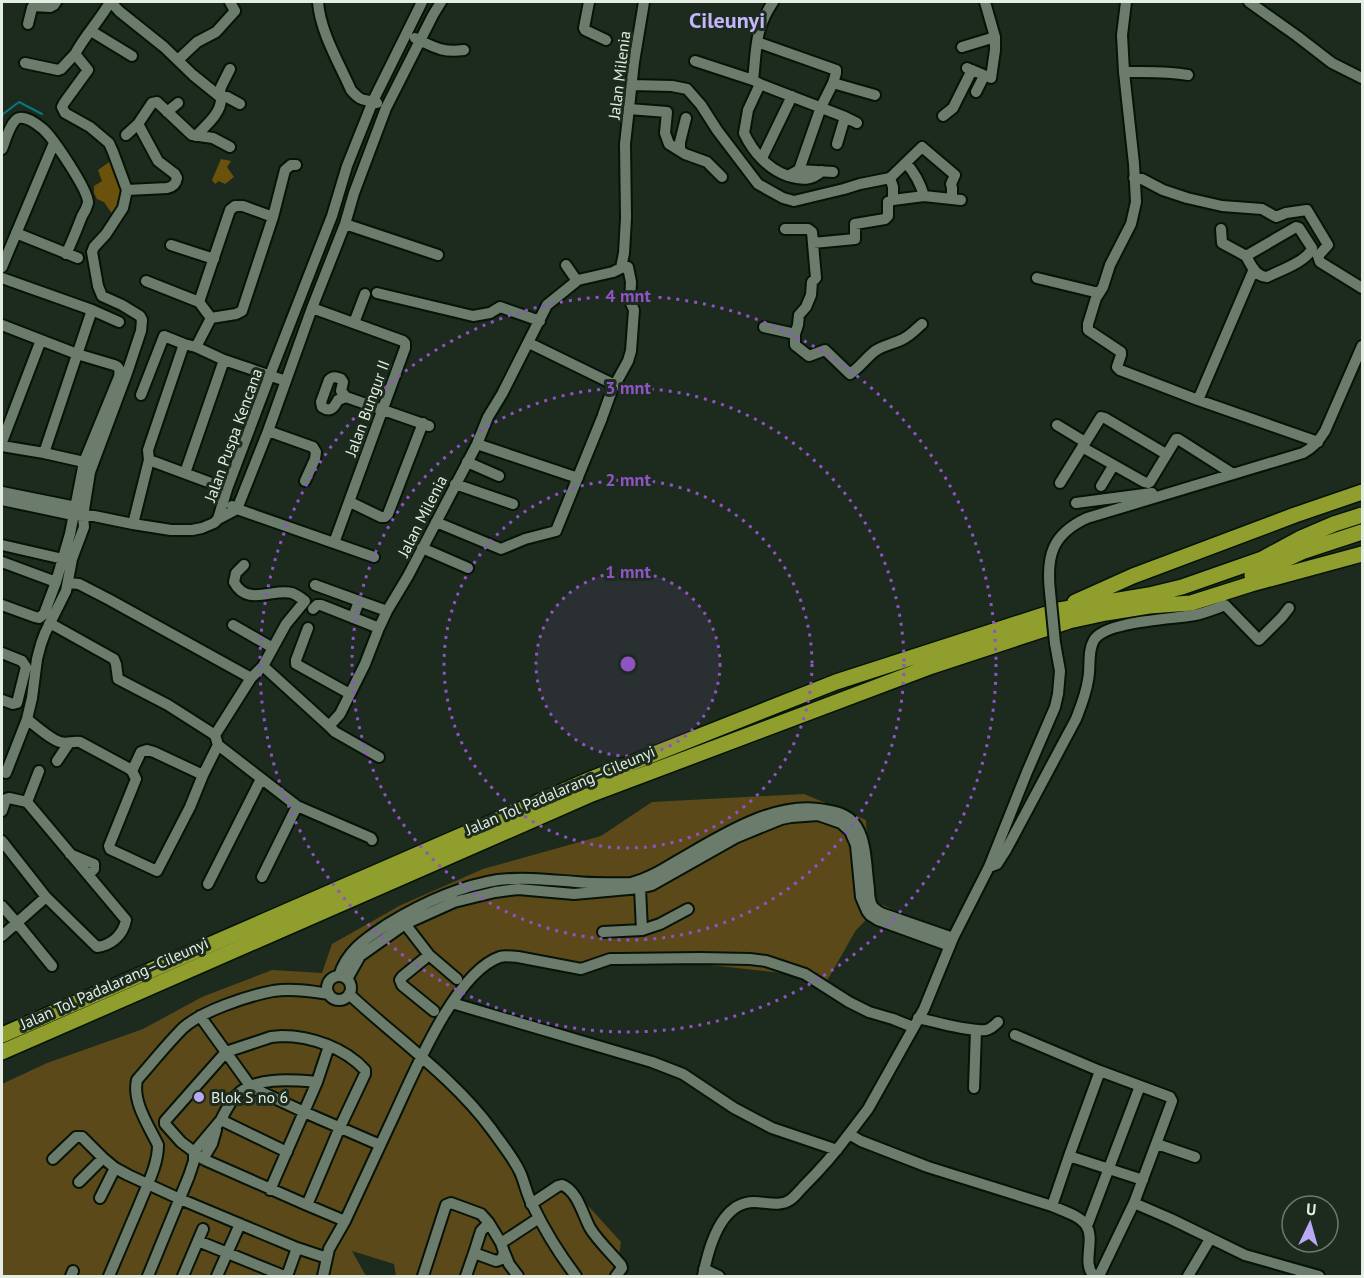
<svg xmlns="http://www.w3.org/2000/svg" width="1364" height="1278" viewBox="0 0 1364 1278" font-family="'PT Sans',sans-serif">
<rect width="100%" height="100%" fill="#1c2b1d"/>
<path fill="#5c491a" d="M804,794L866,820L870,899L953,938L870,916L856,930L824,986L809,976L654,959L581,969L508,955L467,983L429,1042V1062L494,1129L531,1201L571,1187L621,1242L616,1276H396L394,1264L352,1251L366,1276H2V1084L47,1063L143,1029L202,997L272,970L322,973L332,944L401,905L483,869L601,836L652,802Z"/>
<path fill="#6b520c" d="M115,158C119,176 128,201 113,215L104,202L97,199L94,193V186L102,181L98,170Z
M221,159L231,161L227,167L234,177L225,184L219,181L215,184L212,180Z"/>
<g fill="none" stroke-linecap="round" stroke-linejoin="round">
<path stroke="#077781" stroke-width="2" d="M2,118L3,114L19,102L42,114"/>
<g stroke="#061307" stroke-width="14">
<path id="minor" d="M111,2L119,11L164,47L193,75L219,96L227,97L240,104
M318,2C320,31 339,63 351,90C363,104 364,98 377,103
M589,2L584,28L585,30L606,40
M1126,2L1122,35L1124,72C1146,72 1167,71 1188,75
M1249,2L1297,36L1332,63L1362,78
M28,24L32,8L33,6L50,7L54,5L56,2
M91,31L132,56
M415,38C434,47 442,53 464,50
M757,42L836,70V73L833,83L821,107L799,170L788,176C768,169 753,152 744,133L748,110L760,84L753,80C755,64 755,48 759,32C762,21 767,11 773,2
M962,47L995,37
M178,60L197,42L216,32L235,11L230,2
M695,61L753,80
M25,63L58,70L61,69L75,54
M967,68L991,78L995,50V37L985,2
M1124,72L1134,164L1136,202L1131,224L1110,265L1103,287L1096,298L1088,324V330L1121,352V355L1117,367L1120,370L1198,400L1318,442
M833,83L875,95
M760,84L845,117L837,144
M632,85L672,86L687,89L701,105L717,130L758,184L783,198L794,201L844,189L860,184L890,178L893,187V200L888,202V216L885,219L855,224V239L813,243
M976,92L984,76
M629,109L667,112L665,133L669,144L685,154L707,162L722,177
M167,112L178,103
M943,116L953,108L972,70
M845,117L857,123
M126,135L138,124
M196,136C205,126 221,114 221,99L219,96L221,87L230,69
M2,149C5,142 11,120 19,118C27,116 37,124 43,129C53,138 89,191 88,203C87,207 84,213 82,216C77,229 72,242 66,254
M680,150V142L686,118
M762,158L792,96
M799,170L833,172
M788,176C802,180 811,181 822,171
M890,178L922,147L955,175L951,184L952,188V199
M1134,178L1142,179L1163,190L1187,198L1222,206L1262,209L1276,217L1286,213L1307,210L1328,245L1318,256L1320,262L1362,288
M127,190L167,188C173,187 176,184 177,178L175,174L158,161L138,124L152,103L157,102L192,135L213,138L230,147
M924,196L961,200
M893,200L924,196C920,182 915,173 906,163
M345,224L438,255
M1296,227L1299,228L1312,248C1308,261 1279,271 1267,277C1255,276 1251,265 1246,256Z
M785,229H808L812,232L816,278L812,282L811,295L806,307L799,315L798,325L795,334V345L809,356L825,350L850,374C859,368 866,358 875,351C884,345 893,344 903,339C910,336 916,329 922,324
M1221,229L1222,243L1246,256
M16,233L78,258
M171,245L214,259
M566,265L577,281
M2,267L54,143
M2,278L92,310L119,322
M1037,278L1099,293
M146,281L199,302
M377,293L473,316L490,313L500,307L540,321
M312,308L403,341L405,343V348L334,543
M211,318L236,314L242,311L273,217L285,170L291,165H296
M354,323L365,294
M2,325L77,354L114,365C120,367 120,371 119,377L84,462L70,534L56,582L44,614L39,618L35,617L2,605
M764,327L795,334
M529,343L615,385
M196,347L224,360L286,381
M141,395L164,336L184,344
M346,397L338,400C334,407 331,413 322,407L321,402L329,380C333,376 336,377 341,379L343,382L341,391L346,397L429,426
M1198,400L1254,269
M603,415L612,390L628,361L631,351L634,310L630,301L631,282L628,267L621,268
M1057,425L1085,442
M268,431L313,447L316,452L315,459L305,481
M2,442L41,340
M477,444L578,478
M2,446L44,453L84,462
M1082,447L1144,482L1148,483L1150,482L1176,439H1178L1233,474
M44,453L92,310
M467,462L499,476
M185,473L224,360
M1060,483L1101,417L1105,418L1166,454
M455,484L513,504
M1101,486L1113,466
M227,489L149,460L148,450L184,344L196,347L211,318L199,302L230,210L235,206H243L273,217
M2,492L81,508
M2,500L73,515L94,516L133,524L171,530H192L202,528L214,523L218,519L237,509L268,431L312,308L345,224L354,193L386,108L433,15L441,2
M350,502L381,517H385L388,514L423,423
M1076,503L1152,493
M232,506L237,509L374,557
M218,519L227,489L270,375L332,216L347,166L373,101L422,2
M436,522L501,549L525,539L556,531L602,418
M133,524L149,460
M2,545L63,559
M422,548L468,568
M2,562L56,582
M244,565L236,573L234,582C247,607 273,588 292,593C297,595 301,598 305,601L286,624L263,666
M68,583L79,584L110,600L251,678
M315,585L359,601L353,618
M1050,592C1046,556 1052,534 1087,518L1303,453C1313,448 1319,441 1325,431L1362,346
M359,601L387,611
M313,609L317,605H321L379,628
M49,624L55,626L114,659L116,664L118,679L168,705L215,735
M233,625L273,648
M308,628L296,660V664L350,694
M1055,643L1060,671L1058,694L1055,707L1027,772L989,867L953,938L924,1009L868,1109L849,1134L861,1141L928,1167L1052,1206C1063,1211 1079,1215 1086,1225C1096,1240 1081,1263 1094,1276
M2,653L22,661L26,667L17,703L13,704L2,700
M27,719C36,726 50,739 60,742C67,744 73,741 80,742L128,768L132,771L136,779L109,846L110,849L114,851L157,871L190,807L203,775L218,745
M329,726L335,732L379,757
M57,761L69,743
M132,771L141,752L147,750L154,752L203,775
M6,773L27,719L32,698L37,659L41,644L45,633L66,591L72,559L84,527L83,516L90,472L127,373L141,331L142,320L140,316L122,305L102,296L98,286L92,252L94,247L106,234L123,208L127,190L113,152L109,143L90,127L65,113L62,107L64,103L88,70L75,54C85,35 100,20 110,2
M2,811L6,799L9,798L27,802
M372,840L371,838L297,806L218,745L215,735L251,678L263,666L329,726L340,714L365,664L379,628L387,611L408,576L477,444L488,417L502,394L547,305L578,280L613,272L621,268L624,253L626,218L625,144L634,62L644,2
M2,841L46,897
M70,854L94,864V869L88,875
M989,867L997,864L1006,850L1076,719C1081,706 1086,694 1088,680C1091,667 1087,652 1094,640C1105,621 1173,619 1195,615C1205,613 1215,609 1225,605L1259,640L1282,617L1289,608
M262,877L297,806
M208,884L261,779
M640,888L642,930L660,924L688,909
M2,906L17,923L52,966
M402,920L429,955L457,979
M603,932L642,930
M2,936L46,897L97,947C112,945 123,935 126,920L27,802L39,771
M429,955L402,977L400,980L402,985L434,1011
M339,976C347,950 367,938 388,924C421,904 460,886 498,880C524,877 550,880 576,882C594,884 612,883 631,883C651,878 667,867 684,857C724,834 777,800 825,810C837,812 846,814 854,823C867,838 866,870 869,889C869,895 870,903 873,907C875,909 878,911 881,913L953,938
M327 988a12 12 0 1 1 24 0a12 12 0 1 1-24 0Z
M347,979L360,956L405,924L454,902L495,892L518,889L574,894L640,888L652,885L737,837L781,819L791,817L818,815L841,823L850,831L856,845L861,897L867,911L870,915L878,920L950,946
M349,994C396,1038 454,1078 492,1130C501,1143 513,1157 520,1172C525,1183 527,1196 533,1206C545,1231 560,1255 576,1276
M452,1003L652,1062L683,1074L734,1108L772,1128L837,1150
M200,1016L251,1087L304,1112L380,1145
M918,1018C936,1022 970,1032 986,1030C991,1029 994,1026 998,1022
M1015,1035L1100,1071L1170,1097L1172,1101L1134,1203
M282,1036C311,1036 345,1048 365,1070V1074L340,1127L307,1205L205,1160L181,1142L165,1124V1121L226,1052L271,1037Z
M974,1088L976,1030
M1157,1144L1195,1157
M287,1152L221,1120C225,1112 229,1103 236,1096C254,1076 293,1080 317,1082
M1069,1156L1100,1071
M53,1159L76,1137H82L103,1158L115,1168L128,1175L180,1199L297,1248L327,1258
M203,1159L212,1144L216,1130
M79,1182L103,1158
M270,1190L317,1082L329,1046
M100,1198L115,1168
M531,1204L558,1186L562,1185C577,1190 583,1215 590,1228C598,1241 611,1253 621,1265L622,1268L616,1276
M307,1205L345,1221
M1052,1206L1069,1156L1143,1180
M1087,1226L1140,1086
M198,1241L284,1276
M501,1243L539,1218
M504,1252L509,1264L518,1276
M474,1253L481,1231L489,1223
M704,1269L719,1276
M71,1276L73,1271
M109,1276C119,1252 130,1227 140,1203C147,1185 158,1165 158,1145C149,1126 132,1102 137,1080C152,1063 167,1044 183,1028C202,1011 247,996 273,991C291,988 311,991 329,994
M148,1276L189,1176L194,1161V1152L221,1120
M183,1276L203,1229
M217,1276L240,1224
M287,1276L297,1248
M323,1276L329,1249L345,1221C360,1188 376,1155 391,1122C411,1080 454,972 500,957C505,955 512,957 518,957L581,969L610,959H619L700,958L750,959L766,961L805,974L849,1002L869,1012L893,1019L913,1027
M423,1276L446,1205L451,1203L481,1214L489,1223L501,1243L504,1252L502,1259L496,1261L474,1253L466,1276
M703,1276C708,1250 720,1202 754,1202C766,1202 780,1207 790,1200C795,1197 799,1191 803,1187C820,1170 835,1153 849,1134
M1099,1276L1134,1203L1171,1219L1245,1255L1319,1276
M1188,1276L1210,1239"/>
</g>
<g stroke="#061307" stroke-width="18">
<path id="highway" d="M1252,575L1304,551L1362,532
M1075,602L1133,576L1295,515L1362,492
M2,1035L591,779L836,682L1059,610L1149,595L1182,587L1262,559L1299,539L1334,524L1362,515
M2,1052L592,794L932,666L1069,621L1106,613L1149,606L1191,603L1251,584L1362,554"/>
</g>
<use href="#minor" stroke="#6b7c6c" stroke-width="10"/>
<use href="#highway" stroke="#8f9e2c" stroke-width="15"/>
<g stroke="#061307" stroke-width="14" stroke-linecap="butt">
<path id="minor-bridge" d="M1050,592L1055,643"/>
</g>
<use href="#minor-bridge" stroke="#6b7c6c" stroke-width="10"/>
</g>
<circle cx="628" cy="664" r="92" fill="#9053c6" fill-opacity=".12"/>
<g fill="none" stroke="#9053c6" stroke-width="3" stroke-dasharray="3 6">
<circle cx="628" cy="664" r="92"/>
<circle cx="628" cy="664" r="184"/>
<circle cx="628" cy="664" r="276"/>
<circle cx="628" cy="664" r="368"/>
</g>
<circle fill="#baaaf6" stroke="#1c2b1d" stroke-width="2" cx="199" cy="1097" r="6"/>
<g text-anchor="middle" stroke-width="6" stroke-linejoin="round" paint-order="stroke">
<g font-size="16" fill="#e3ede3" stroke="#1c2b1d">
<text transform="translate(619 75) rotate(-83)" y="6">Jalan Milenia</text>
<text transform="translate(367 408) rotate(-70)" y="6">Jalan Bungur II</text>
<text transform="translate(233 435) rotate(-70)" y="6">Jalan Puspa Kencana</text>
<text transform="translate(422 516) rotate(-63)" y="6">Jalan Milenia</text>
<text transform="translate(560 790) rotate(-23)" y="6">Jalan Tol Padalarang–Cileunyi</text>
<text transform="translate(114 983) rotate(-24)" y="6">Jalan Tol Padalarang–Cileunyi</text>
</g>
<g font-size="16" fill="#e3ede3" stroke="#1c2b1d" text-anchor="start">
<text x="211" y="1103">Blok S no 6</text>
</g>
<g font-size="22" font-weight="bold" fill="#c4b5fc" stroke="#1c2b1d">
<text x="727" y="28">Cileunyi</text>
</g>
</g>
<circle cx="628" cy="664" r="9" fill="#9053c6" stroke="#1c2b1d" stroke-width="3"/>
<g font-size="18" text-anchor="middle" font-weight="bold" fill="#9053c6" stroke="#1c2b1d" stroke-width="6" stroke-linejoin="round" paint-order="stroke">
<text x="628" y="302">4 mnt</text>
<text x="628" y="394">3 mnt</text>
<text x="628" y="486">2 mnt</text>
<text x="628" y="578">1 mnt</text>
</g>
<rect width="1364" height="1278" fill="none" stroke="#e3ede3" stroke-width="6"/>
<g transform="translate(1310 1224) rotate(5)"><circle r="28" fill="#1c2b1d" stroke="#6c796c" stroke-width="1.5"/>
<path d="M0-4.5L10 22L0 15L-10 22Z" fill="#baaaf6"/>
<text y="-9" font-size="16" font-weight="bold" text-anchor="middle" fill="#e3ede3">U</text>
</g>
</svg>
